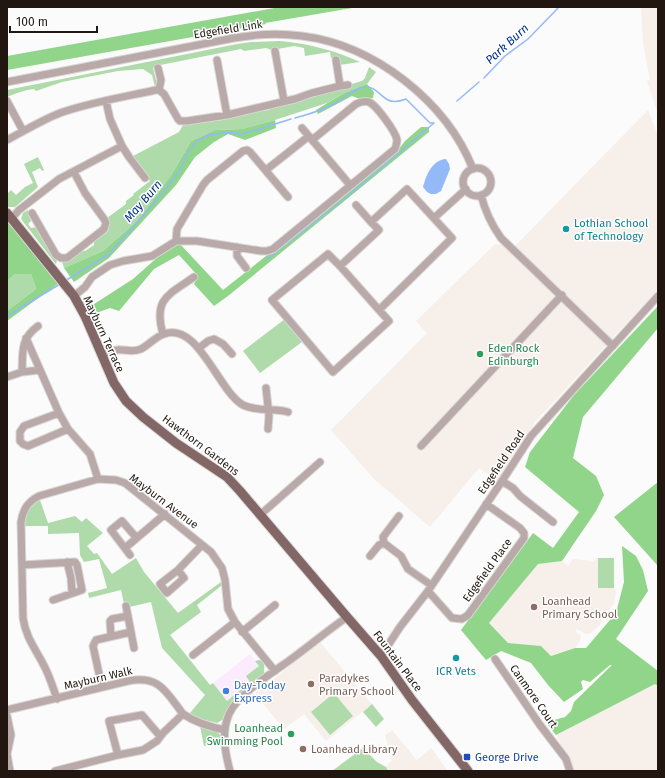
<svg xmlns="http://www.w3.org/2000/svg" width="665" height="778" viewBox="0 0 665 778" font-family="'Fira Sans',sans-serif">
<rect width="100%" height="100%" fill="#fbfbfb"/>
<path fill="#fcebfd" d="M250,654L259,666L250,681L227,701L213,683Z"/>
<path fill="#f7efea" d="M641,7H658V114L647,81L650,80L643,43Z
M648,110L658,136V289L535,422L497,480L479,468L430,527L374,479L331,430L427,333L416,321L495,244L515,246Z
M598,558H614V588L616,591L614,603L606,616L599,626L591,633L586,634L579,630L576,629V632L581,636L580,641L575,648L551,656L541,646L508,643L489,623L538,564L562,561L568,566L573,559L593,561Z
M320,642L372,704L326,741L304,714L284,729L255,694Z
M655,684L658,686V771H574L556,735Z
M392,730L417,760L431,748L448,771H388L386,767L392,760L385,735Z"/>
<path fill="#afdaaa" d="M280,41C310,44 333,50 360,62L339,65L338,57L331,58L330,52L305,56L304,48L294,46L272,50L266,48L244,51L241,49L155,66L153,68L156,80L158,81L157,86L155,87L152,75L143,69L118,71L62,82L36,91L34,89C25,90 16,93 7,97V90L237,44L251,42Z
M369,67L376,72L367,84L344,93L327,103L275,120L242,129L215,130L191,141L172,174L137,221L103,251L64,268L62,262L69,260L82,251H85L94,245V241L108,231L109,224L107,218L126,204V201L134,195L133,194L150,181L148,178L149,177L133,156L179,132L183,125L222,120L223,117L251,111L254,112L269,110L270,107L307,97L310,98L320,95L321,93L362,81L365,78Z
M38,157L44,170L42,171L40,168L32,172L38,187L15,207H8L7,206V194L11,190L16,195L25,187L33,183L24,164Z
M28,210L32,219L31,221L28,224L31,228L36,227L57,260L56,264L21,219L23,213Z
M15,274H31L36,289L7,311V281Z
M285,319L302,342L260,373L243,351Z
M40,500L48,523L75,516L82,522L86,518L103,533L87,546L94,554L97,553L112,574L136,558L144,572L178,613L221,582V586L197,605L201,612L170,635L210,685L213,683L227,701L250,682L246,676L259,666L255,661L259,660C266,662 264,668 264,675L232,701L224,719L217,723L197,718L190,713L205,695L162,648L151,602L125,608L121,590L89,598L88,593L107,588L99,559L84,562L80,555L79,533L48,534V526H24C25,513 28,505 40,500Z
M598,558H614V588H598Z
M334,693L353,716L330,735L311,712Z
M372,704L384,719L376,727L363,712Z
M200,726L218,732L221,737L220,746L219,743L204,746Z
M363,748L377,762L386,767L388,771H332Z"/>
<path fill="#90d589" d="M280,7H358L265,23L266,24L7,70V56Z
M367,84L374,92L373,98L360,99L352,96L318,114L316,110L344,93Z
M275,120L276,128L245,140L228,134L214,142L195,157L176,185L109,258L74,282L64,268L103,251L137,221L172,174L191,141L215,130L242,129Z
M421,127H429V132L228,296L214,306L194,284L198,276L179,255L154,269L119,311L110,308L91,315L88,308L133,279L168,248L180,244L223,290L395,154L405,141Z
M7,221L59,283L7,321V311L36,289L31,274H15L7,281Z
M658,306V328L583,417L573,458L596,476L604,495L596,511L562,561L538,564L489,623L508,643L541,646L551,656L575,648H586L616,613L624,582L622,546L636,556L643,570L648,591L616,639L658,671V686L655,684L556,735L548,725L554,720L565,717L571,711L574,702L612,665H610L590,682L583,680L581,682L583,689L564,702L548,685L531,663L501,651L486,660L461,630L533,533L553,548L579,512L525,467L530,452L574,395Z
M658,482V566L614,517Z"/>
<path fill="#93b9f9" d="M446,159L449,164L450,169L441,191L436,194H431L427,192L423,187C426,175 432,160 446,159Z"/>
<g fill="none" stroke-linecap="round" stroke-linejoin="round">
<path stroke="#93b9f9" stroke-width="1.5" d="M484,78L505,56L528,39L559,7
M457,101L479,82
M295,118C310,114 323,110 336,103C346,98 353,88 365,87C375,86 380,96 388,100C394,103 401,101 406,99L430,123H434
M267,259L343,200L434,123
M65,281L109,254L161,195L180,170L188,152L197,141L209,135L223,133L234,132L240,135L291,119
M7,316L60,284"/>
<g stroke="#d8d7d5" stroke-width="9">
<path id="minor" d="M275,51L284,101
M217,60L227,115
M158,68L161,80L159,90
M7,82L234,38C257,34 279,33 302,36C374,45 446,101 473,169
M340,86L348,85
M159,90L164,94L178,119L180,121H187L227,115L295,99L312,93L340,86L336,60
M7,101L23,131
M302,128L350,185
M7,140C24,131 42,120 60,113C91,102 124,97 156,90H159
M122,146L129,157L145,178
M463 182a14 14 0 1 1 28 0a14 14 0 1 1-28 0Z
M266,170L309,136
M407,189L452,238L379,310L389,321L333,372L272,300L328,254L340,266L379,230L371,222Z
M481,195C485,211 491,224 501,238L613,346
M356,205L371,222
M32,213L56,255L61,258H67L104,229L106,223L104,219L85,193L74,172
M12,218L19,210L59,179L122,146L110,119L106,101
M434,218L466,189
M176,241L177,229L203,185L207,180L243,151L247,150L250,152L288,197
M237,247V256L246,268
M340,266L379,310
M74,296L85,287L92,277L110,265L123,261L152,256L176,241H197L261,251H267L273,249L395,149C396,146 397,143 397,140C396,132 376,105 369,102C365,101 360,102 356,104L312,140
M38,326C20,339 23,352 22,372L40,370
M163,334C153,299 168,295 194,277
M26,338L59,413L68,429L90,454L98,479
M199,348L208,341L214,339L223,344L232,354
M102,355C107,354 112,351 117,350C125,349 132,353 141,349C149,345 155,337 164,334C198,321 218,391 243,405C257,412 274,408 288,412
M7,377L22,372
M266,388L269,416L268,429
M59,413L24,426L20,432V441L23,444L28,446L68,429
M421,446L562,295
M502,481L513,488L520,496L553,522
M260,515L320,462
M384,543L401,556L408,569L431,585
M125,548L165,514
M130,555L111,530L122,521L134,535L138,537
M370,556L379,545L384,543L383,537L399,516
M67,562L71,578L72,593
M22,565L75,562L77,565L82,590L53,600
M178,570L184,578L167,593L160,584Z
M178,570L202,545
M428,591L452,618L462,619L468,615L524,538V533L520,528L486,504
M131,632L134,648
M242,632L275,605
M111,636L110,621L112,619L128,616
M193,655L235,622
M381,656L400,627L428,591L502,481L531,436L658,296
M495,659L540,725L566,759L570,771
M102,687L93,646L96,640L131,632L126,606
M57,699C54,690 51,681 47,672C39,653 26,640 23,618L21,522C23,509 28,502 39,496L98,479L116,480L125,483L211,552L222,568L225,580L228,609L235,622L275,671
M7,710L128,681C160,675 166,692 183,714C195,722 210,727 225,730
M7,716L11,735L7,754L10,771
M118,755L143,750L157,741L163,733L183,714
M55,771L118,755L109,721L142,715L160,736
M230,771C225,752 221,733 229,714C238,694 272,673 290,660C309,646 327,631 347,617"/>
</g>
<g stroke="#d8d7d5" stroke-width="11">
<path id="major" d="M7,213L74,296L85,316L114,383L126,401L143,417L176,443L227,477L240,491L347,617L381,656L412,700L468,771"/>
</g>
<use href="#minor" stroke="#baa9a9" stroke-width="7"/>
<use href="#major" stroke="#836666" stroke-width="9"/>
</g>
<g fill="#0f9aa8" stroke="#fff" stroke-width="1.5">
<circle cx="566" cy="229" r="4"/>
<circle cx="456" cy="658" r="4"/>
</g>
<g fill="#2e9e5b" stroke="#fff" stroke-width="1.5">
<circle cx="480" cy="354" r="4"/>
<circle cx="291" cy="734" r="4"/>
</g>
<g fill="#8d6e63" stroke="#fff" stroke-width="1.5">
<circle cx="534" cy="607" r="4"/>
<circle cx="311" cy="684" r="4"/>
<circle cx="303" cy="749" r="4"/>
</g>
<circle fill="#3f7fe0" stroke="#fff" stroke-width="1.5" cx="226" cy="691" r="4"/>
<rect fill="#1a4fb4" stroke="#fff" stroke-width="1.5" x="463" y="753" width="8" height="8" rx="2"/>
<g text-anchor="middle" stroke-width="3" stroke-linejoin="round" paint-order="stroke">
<g font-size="11" fill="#211710" stroke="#fff">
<text transform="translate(228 29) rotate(-9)" y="4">Edgefield Link</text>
<text transform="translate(104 334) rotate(65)" y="4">Mayburn Terrace</text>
<text transform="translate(201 445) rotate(37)" y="4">Hawthorn Gardens</text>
<text transform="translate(501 462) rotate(-56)" y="4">Edgefield Road</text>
<text transform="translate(164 501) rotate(37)" y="4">Mayburn Avenue</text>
<text transform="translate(487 570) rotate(-54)" y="4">Edgefield Place</text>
<text transform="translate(398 661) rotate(53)" y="4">Fountain Place</text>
<text transform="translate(98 678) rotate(-13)" y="4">Mayburn Walk</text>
<text transform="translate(534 696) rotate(55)" y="4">Canmore Court</text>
</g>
<g font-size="11" fill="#0d838f" stroke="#fff" text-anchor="start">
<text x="574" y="227">Lothian School<tspan x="574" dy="13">of Technology</tspan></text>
<text x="456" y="675" text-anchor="middle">ICR Vets</text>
</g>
<g font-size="11" fill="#27864d" stroke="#fff" text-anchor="start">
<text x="488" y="352">Eden Rock<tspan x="488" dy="13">Edinburgh</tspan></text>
<text x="283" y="732" text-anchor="end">Loanhead<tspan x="283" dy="13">Swimming Pool</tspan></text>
</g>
<g font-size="11" fill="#785e54" stroke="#fff" text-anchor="start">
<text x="542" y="605">Loanhead<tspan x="542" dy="13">Primary School</tspan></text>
<text x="319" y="682">Paradykes<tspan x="319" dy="13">Primary School</tspan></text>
<text x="311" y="753">Loanhead Library</text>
</g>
<g font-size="11" fill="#366cbe" stroke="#fff" text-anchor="start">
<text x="234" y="689">Day-Today<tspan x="234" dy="13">Express</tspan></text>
</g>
<g font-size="11" fill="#164399" stroke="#fff" text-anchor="start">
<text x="475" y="761">George Drive</text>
</g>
<g font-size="12" font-style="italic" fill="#003189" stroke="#fff">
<text transform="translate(507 44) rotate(-42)" y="4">Park Burn</text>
<text transform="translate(143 201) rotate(-49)" y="4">May Burn</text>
</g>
</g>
<rect width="665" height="778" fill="none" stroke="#211710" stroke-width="16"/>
<path d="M10 26v6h87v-6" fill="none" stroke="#211710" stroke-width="2"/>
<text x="16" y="26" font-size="12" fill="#211710" stroke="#ffffff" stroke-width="3" paint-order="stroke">100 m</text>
</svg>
